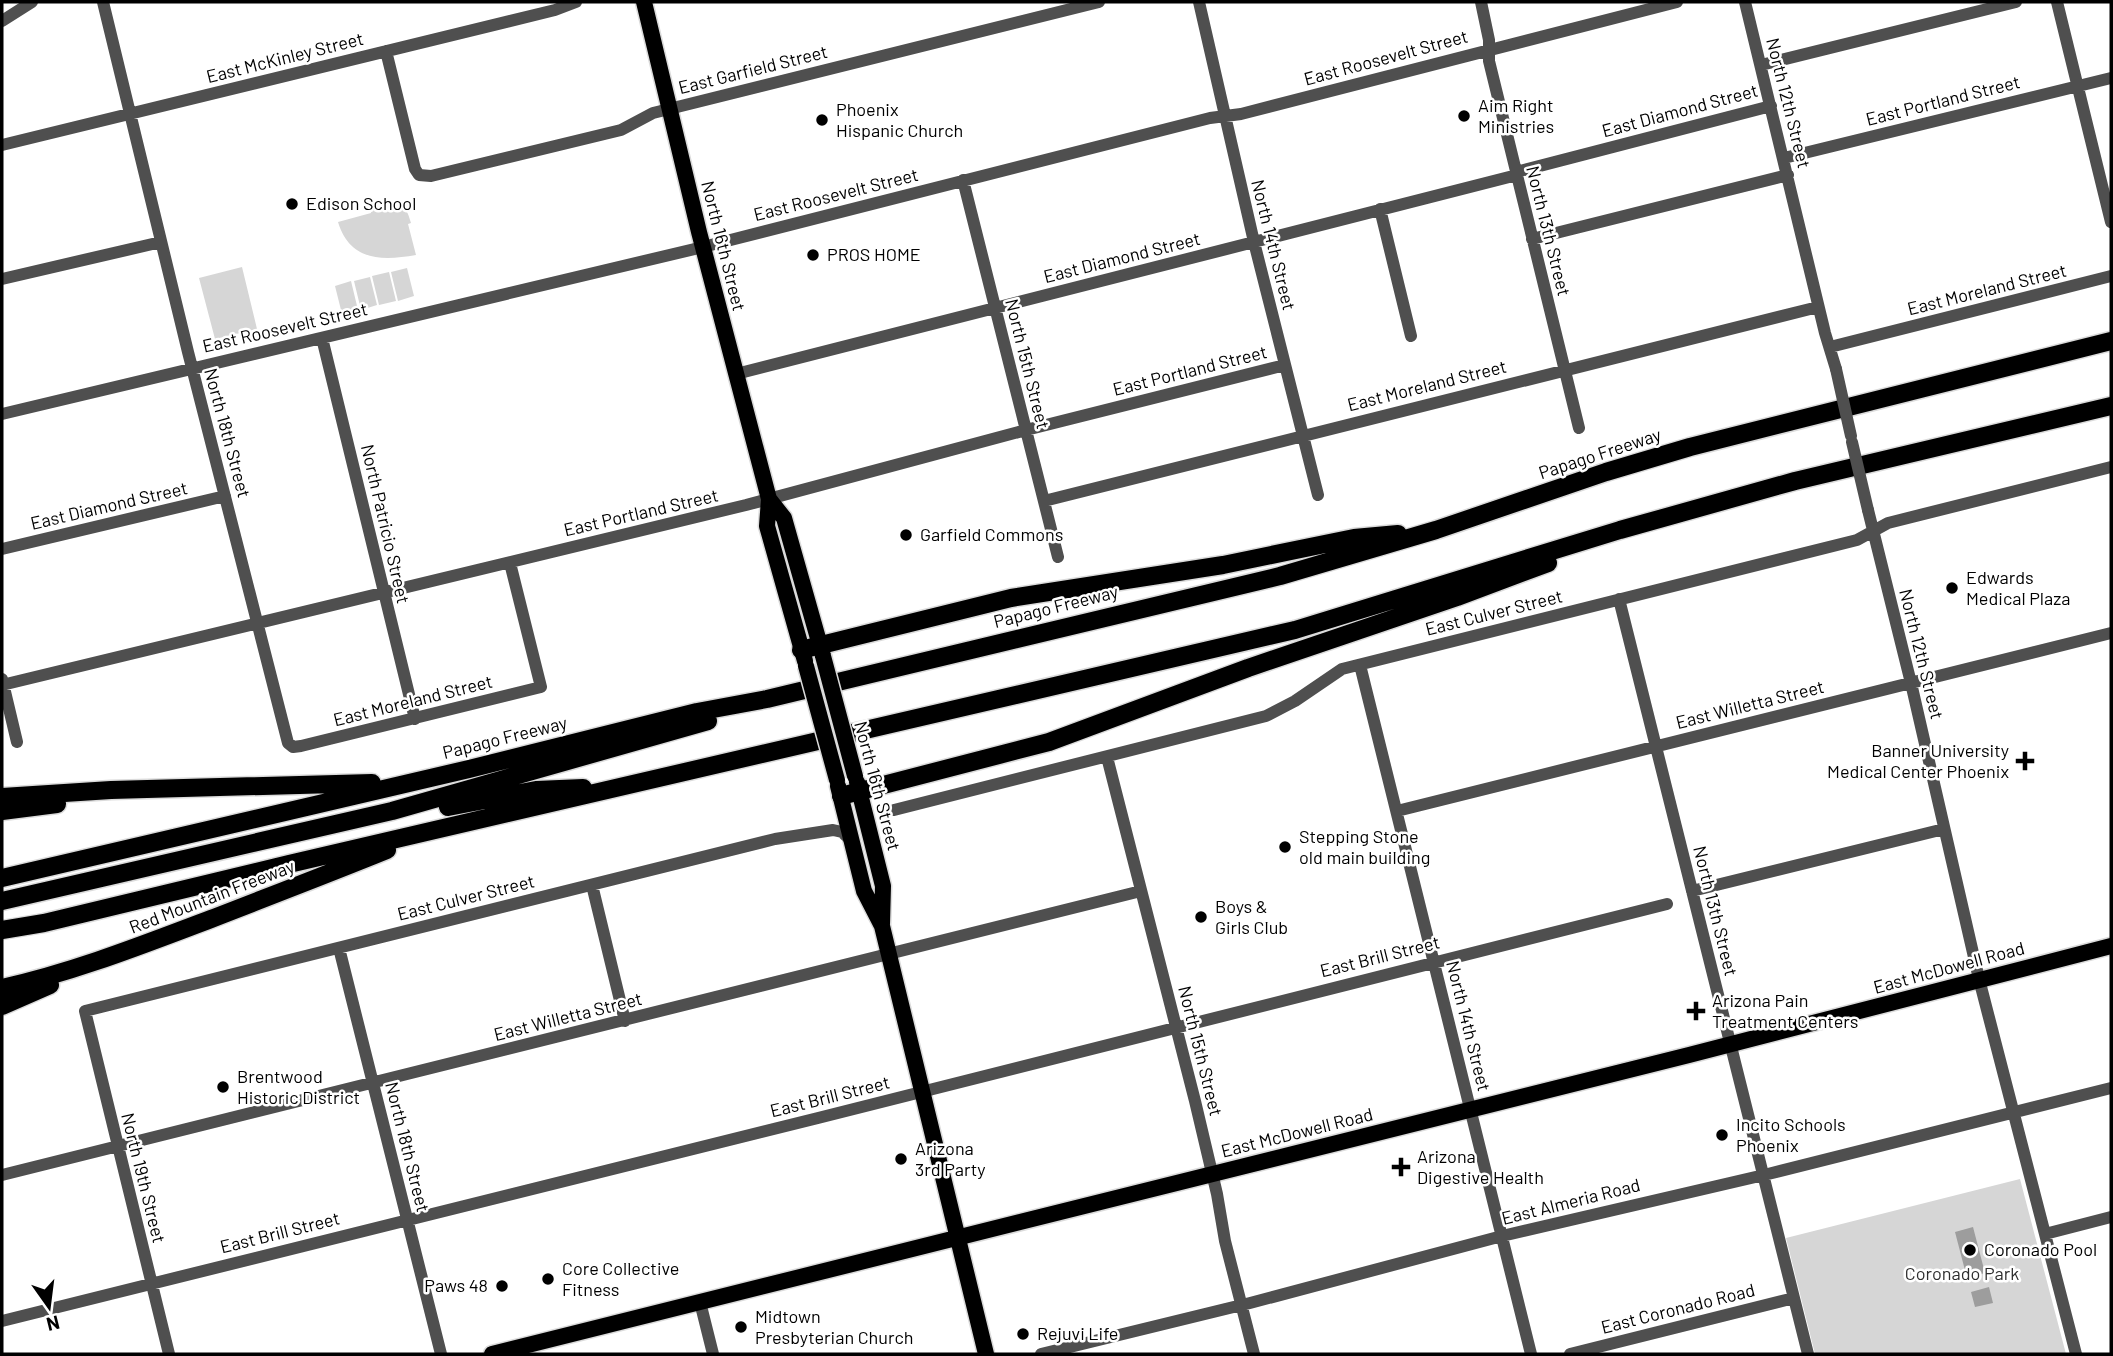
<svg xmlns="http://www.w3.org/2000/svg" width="2113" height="1356" viewBox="0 0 2113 1356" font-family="Barlow,sans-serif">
<rect width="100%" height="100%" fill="#fff"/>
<path fill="#d6d6d6" d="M395,202C406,206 408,213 411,223L408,224L416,255C381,261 350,261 338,222L371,213L370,208Z
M242,267L257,329L215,339L199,278Z
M407,268L414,296L398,301L391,272Z
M389,272L396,301L379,305L372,276Z
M370,277L377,305L361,310L354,281Z
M351,281L358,310L342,314L335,286Z
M2020,1179L2066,1354H1815L1786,1238Z"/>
<path fill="#9d9d9d" d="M1973,1227L1985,1273L1967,1278L1955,1232Z
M1989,1287L1993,1303L1975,1307L1971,1292Z"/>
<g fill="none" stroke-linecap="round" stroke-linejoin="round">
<g stroke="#dbdbdb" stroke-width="19">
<path id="major" d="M644,2L699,232L769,499L767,526L805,661
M769,499L784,518L823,656
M857,782L883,886L882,924
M838,786L864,891L882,926L986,1354
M492,1354L1689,1055L2111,946"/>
</g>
<g stroke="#dbdbdb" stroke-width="21">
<path id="highway" d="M801,650L1011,598L1223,565L1354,538L1398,534
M841,796L1049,742L1248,668L1457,597L1548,563
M2,797L111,790L372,783
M448,807L536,790L583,788
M2,811L57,804
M2,878L469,769L697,712L767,699L1280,576L1436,530L1606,472L1690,447L2111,341
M2,901L392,811L708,721
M2,930L44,923L289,864L1295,630L1620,530L1795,481L2111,406
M2,988C74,972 142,945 211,919C270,896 328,874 387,850
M2,1006L50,985"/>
</g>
<path stroke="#4f4f4f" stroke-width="12" d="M103,2L188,352L288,743L293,747L301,746L541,687L510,563
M1199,2L1254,242L1318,495
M1481,2L1489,40V61L1579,428
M1745,2L1825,333L1836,369
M2057,2L2111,222
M2,21L32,2
M386,51L415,169L419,175L431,176L621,130L653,113L1099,2
M1761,65L2016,2
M2,145L555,10L576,2
M1784,158L2111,78
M1516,172L1771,106
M963,180L1058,557
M1380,209L1411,336
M1532,239L1788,175
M2,279L161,242
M322,338L415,719
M1830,347L2111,276
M736,374L1517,175
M2,414L703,247L1210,118L1241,114L1677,2
M1044,501L1818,307
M1868,510L1911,683L1979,979L2076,1354
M2,549L225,496
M1619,599L1808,1354
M1360,665L1531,1354
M2,679L17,742
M2,685L746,505L1026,430L1285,365
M1107,757L1195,1101L1217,1194L1225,1241L1254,1354
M894,810L1266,716L1295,701L1342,669L1857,540L1888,523L2111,467
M1397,811L2111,633
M592,885L625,1021
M1692,891L1944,829
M339,948L441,1354
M2,1175L1141,891
M2045,1234L2111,1217
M700,1302L713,1354
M2,1321L818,1118L1667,904
M169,1354L85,1011L775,839L833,830L842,832L852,841
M1041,1354L1250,1303L1502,1236L1764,1175L2111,1088
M1570,1354L1794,1298"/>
<use href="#major" stroke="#000" stroke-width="16"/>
<use href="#highway" stroke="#000" stroke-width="18"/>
<g stroke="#dbdbdb" stroke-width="19" stroke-linecap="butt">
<path id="major-bridge" d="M823,656L855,776
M806,666L837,780"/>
</g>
<path stroke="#4f4f4f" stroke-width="12" d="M1836,369L1851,436
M1852,442L1868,510"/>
<use href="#major-bridge" stroke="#000" stroke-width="16"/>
</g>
<g fill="#000" stroke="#fff" stroke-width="2.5">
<circle cx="1464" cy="116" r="7"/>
<circle cx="822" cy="120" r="7"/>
<circle cx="292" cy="204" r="7"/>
<circle cx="813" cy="255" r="7"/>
<circle cx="906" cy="535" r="7"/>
<circle cx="1952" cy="588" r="7"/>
<path d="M2021.5 750.5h7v7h7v7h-7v7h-7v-7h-7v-7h7z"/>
<circle cx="1285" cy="847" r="7"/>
<circle cx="1201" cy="917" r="7"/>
<path d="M1692.5 1000.5h7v7h7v7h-7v7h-7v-7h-7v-7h7z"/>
<circle cx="223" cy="1087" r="7"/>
<circle cx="1722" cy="1135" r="7"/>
<circle cx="901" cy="1159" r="7"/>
<path d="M1397.5 1156.5h7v7h7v7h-7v7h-7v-7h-7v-7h7z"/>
<circle cx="1970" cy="1250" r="7"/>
<circle cx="548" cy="1279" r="7"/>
<circle cx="502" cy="1286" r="7"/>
<circle cx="741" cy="1327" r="7"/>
<circle cx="1023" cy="1334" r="7"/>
</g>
<g text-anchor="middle" stroke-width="5" stroke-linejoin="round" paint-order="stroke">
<g font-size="18" fill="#000" stroke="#fff">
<text transform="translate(285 58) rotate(-14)" y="6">East McKinley Street</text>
<text transform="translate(1386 58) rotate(-15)" y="6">East Roosevelt Street</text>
<text transform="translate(753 70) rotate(-14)" y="6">East Garfield Street</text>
<text transform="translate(1943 101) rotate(-14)" y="6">East Portland Street</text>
<text transform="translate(1788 103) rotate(76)" y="6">North 12th Street</text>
<text transform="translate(1680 111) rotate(-15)" y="6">East Diamond Street</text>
<text transform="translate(836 195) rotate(-14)" y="6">East Roosevelt Street</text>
<text transform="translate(1548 231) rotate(76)" y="6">North 13th Street</text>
<text transform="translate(1273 245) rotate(76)" y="6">North 14th Street</text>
<text transform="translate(723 246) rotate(76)" y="6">North 16th Street</text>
<text transform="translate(1122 258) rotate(-14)" y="6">East Diamond Street</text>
<text transform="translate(1987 290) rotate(-14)" y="6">East Moreland Street</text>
<text transform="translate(285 328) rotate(-13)" y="6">East Roosevelt Street</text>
<text transform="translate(1027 364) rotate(76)" y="6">North 15th Street</text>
<text transform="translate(1190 371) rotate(-14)" y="6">East Portland Street</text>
<text transform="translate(1427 386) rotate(-14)" y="6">East Moreland Street</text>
<text transform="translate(227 433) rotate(75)" y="6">North 18th Street</text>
<text transform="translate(1600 454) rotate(-18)" y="6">Papago Freeway</text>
<text transform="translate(109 506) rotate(-13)" y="6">East Diamond Street</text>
<text transform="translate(641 513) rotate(-13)" y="6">East Portland Street</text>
<text transform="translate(385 524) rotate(77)" y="6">North Patricio Street</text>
<text transform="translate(1056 607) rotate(-14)" y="6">Papago Freeway</text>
<text transform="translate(1494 613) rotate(-14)" y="6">East Culver Street</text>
<text transform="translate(1921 654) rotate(76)" y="6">North 12th Street</text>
<text transform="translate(413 701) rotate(-14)" y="6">East Moreland Street</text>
<text transform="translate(1750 705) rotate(-14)" y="6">East Willetta Street</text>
<text transform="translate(505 738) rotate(-14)" y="6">Papago Freeway</text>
<text transform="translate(877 786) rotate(75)" y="6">North 16th Street</text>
<text transform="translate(212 897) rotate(-21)" y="6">Red Mountain Freeway</text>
<text transform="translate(466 898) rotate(-14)" y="6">East Culver Street</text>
<text transform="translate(1715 911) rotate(76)" y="6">North 13th Street</text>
<text transform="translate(1380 957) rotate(-14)" y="6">East Brill Street</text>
<text transform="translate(1949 968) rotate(-15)" y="6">East McDowell Road</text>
<text transform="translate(568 1017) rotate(-14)" y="6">East Willetta Street</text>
<text transform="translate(1468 1026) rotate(76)" y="6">North 14th Street</text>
<text transform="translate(1200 1051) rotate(76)" y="6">North 15th Street</text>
<text transform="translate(830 1097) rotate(-14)" y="6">East Brill Street</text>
<text transform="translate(1297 1133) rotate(-14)" y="6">East McDowell Road</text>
<text transform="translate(407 1147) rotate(76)" y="6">North 18th Street</text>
<text transform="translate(143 1178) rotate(76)" y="6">North 19th Street</text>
<text transform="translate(1571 1202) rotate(-14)" y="6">East Almeria Road</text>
<text transform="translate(280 1233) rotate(-14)" y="6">East Brill Street</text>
<text transform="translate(1678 1309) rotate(-14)" y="6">East Coronado Road</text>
</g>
<g font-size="18" fill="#000" stroke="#fff" text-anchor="start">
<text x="1478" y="112">Aim Right<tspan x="1478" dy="21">Ministries</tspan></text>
<text x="836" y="116">Phoenix<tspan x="836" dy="21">Hispanic Church</tspan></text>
<text x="306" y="210">Edison School</text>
<text x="827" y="261">PROS HOME</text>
<text x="920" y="541">Garfield Commons</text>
<text x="1966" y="584">Edwards<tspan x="1966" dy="21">Medical Plaza</tspan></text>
<text x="2009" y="757" text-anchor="end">Banner University<tspan x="2009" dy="21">Medical Center Phoenix</tspan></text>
<text x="1299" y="843">Stepping Stone<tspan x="1299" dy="21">old main building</tspan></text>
<text x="1215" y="913">Boys &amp;<tspan x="1215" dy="21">Girls Club</tspan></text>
<text x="1712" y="1007">Arizona Pain<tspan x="1712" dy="21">Treatment Centers</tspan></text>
<text x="237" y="1083">Brentwood<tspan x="237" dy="21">Historic District</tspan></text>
<text x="1736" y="1131">Incito Schools<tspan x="1736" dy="21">Phoenix</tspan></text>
<text x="915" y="1155">Arizona<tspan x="915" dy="21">3rd Party</tspan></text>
<text x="1417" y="1163">Arizona<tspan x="1417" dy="21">Digestive Health</tspan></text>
<text x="1984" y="1256">Coronado Pool</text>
<text x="562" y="1275">Core Collective<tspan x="562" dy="21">Fitness</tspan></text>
<text x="488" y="1292" text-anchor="end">Paws 48</text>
<text x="755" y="1323">Midtown<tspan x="755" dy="21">Presbyterian Church</tspan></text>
<text x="1037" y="1340">Rejuvi Life</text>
</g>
<g font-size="18" fill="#2d2d2d" stroke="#fff">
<text x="1962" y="1280">Coronado Park</text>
</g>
</g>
<rect width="2113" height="1356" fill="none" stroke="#000000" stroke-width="7"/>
<g transform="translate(49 1307) rotate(166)" stroke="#ffffff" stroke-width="5" paint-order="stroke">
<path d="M0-5L12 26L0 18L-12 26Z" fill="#000000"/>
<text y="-10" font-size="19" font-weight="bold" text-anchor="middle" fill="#000000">N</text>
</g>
</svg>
